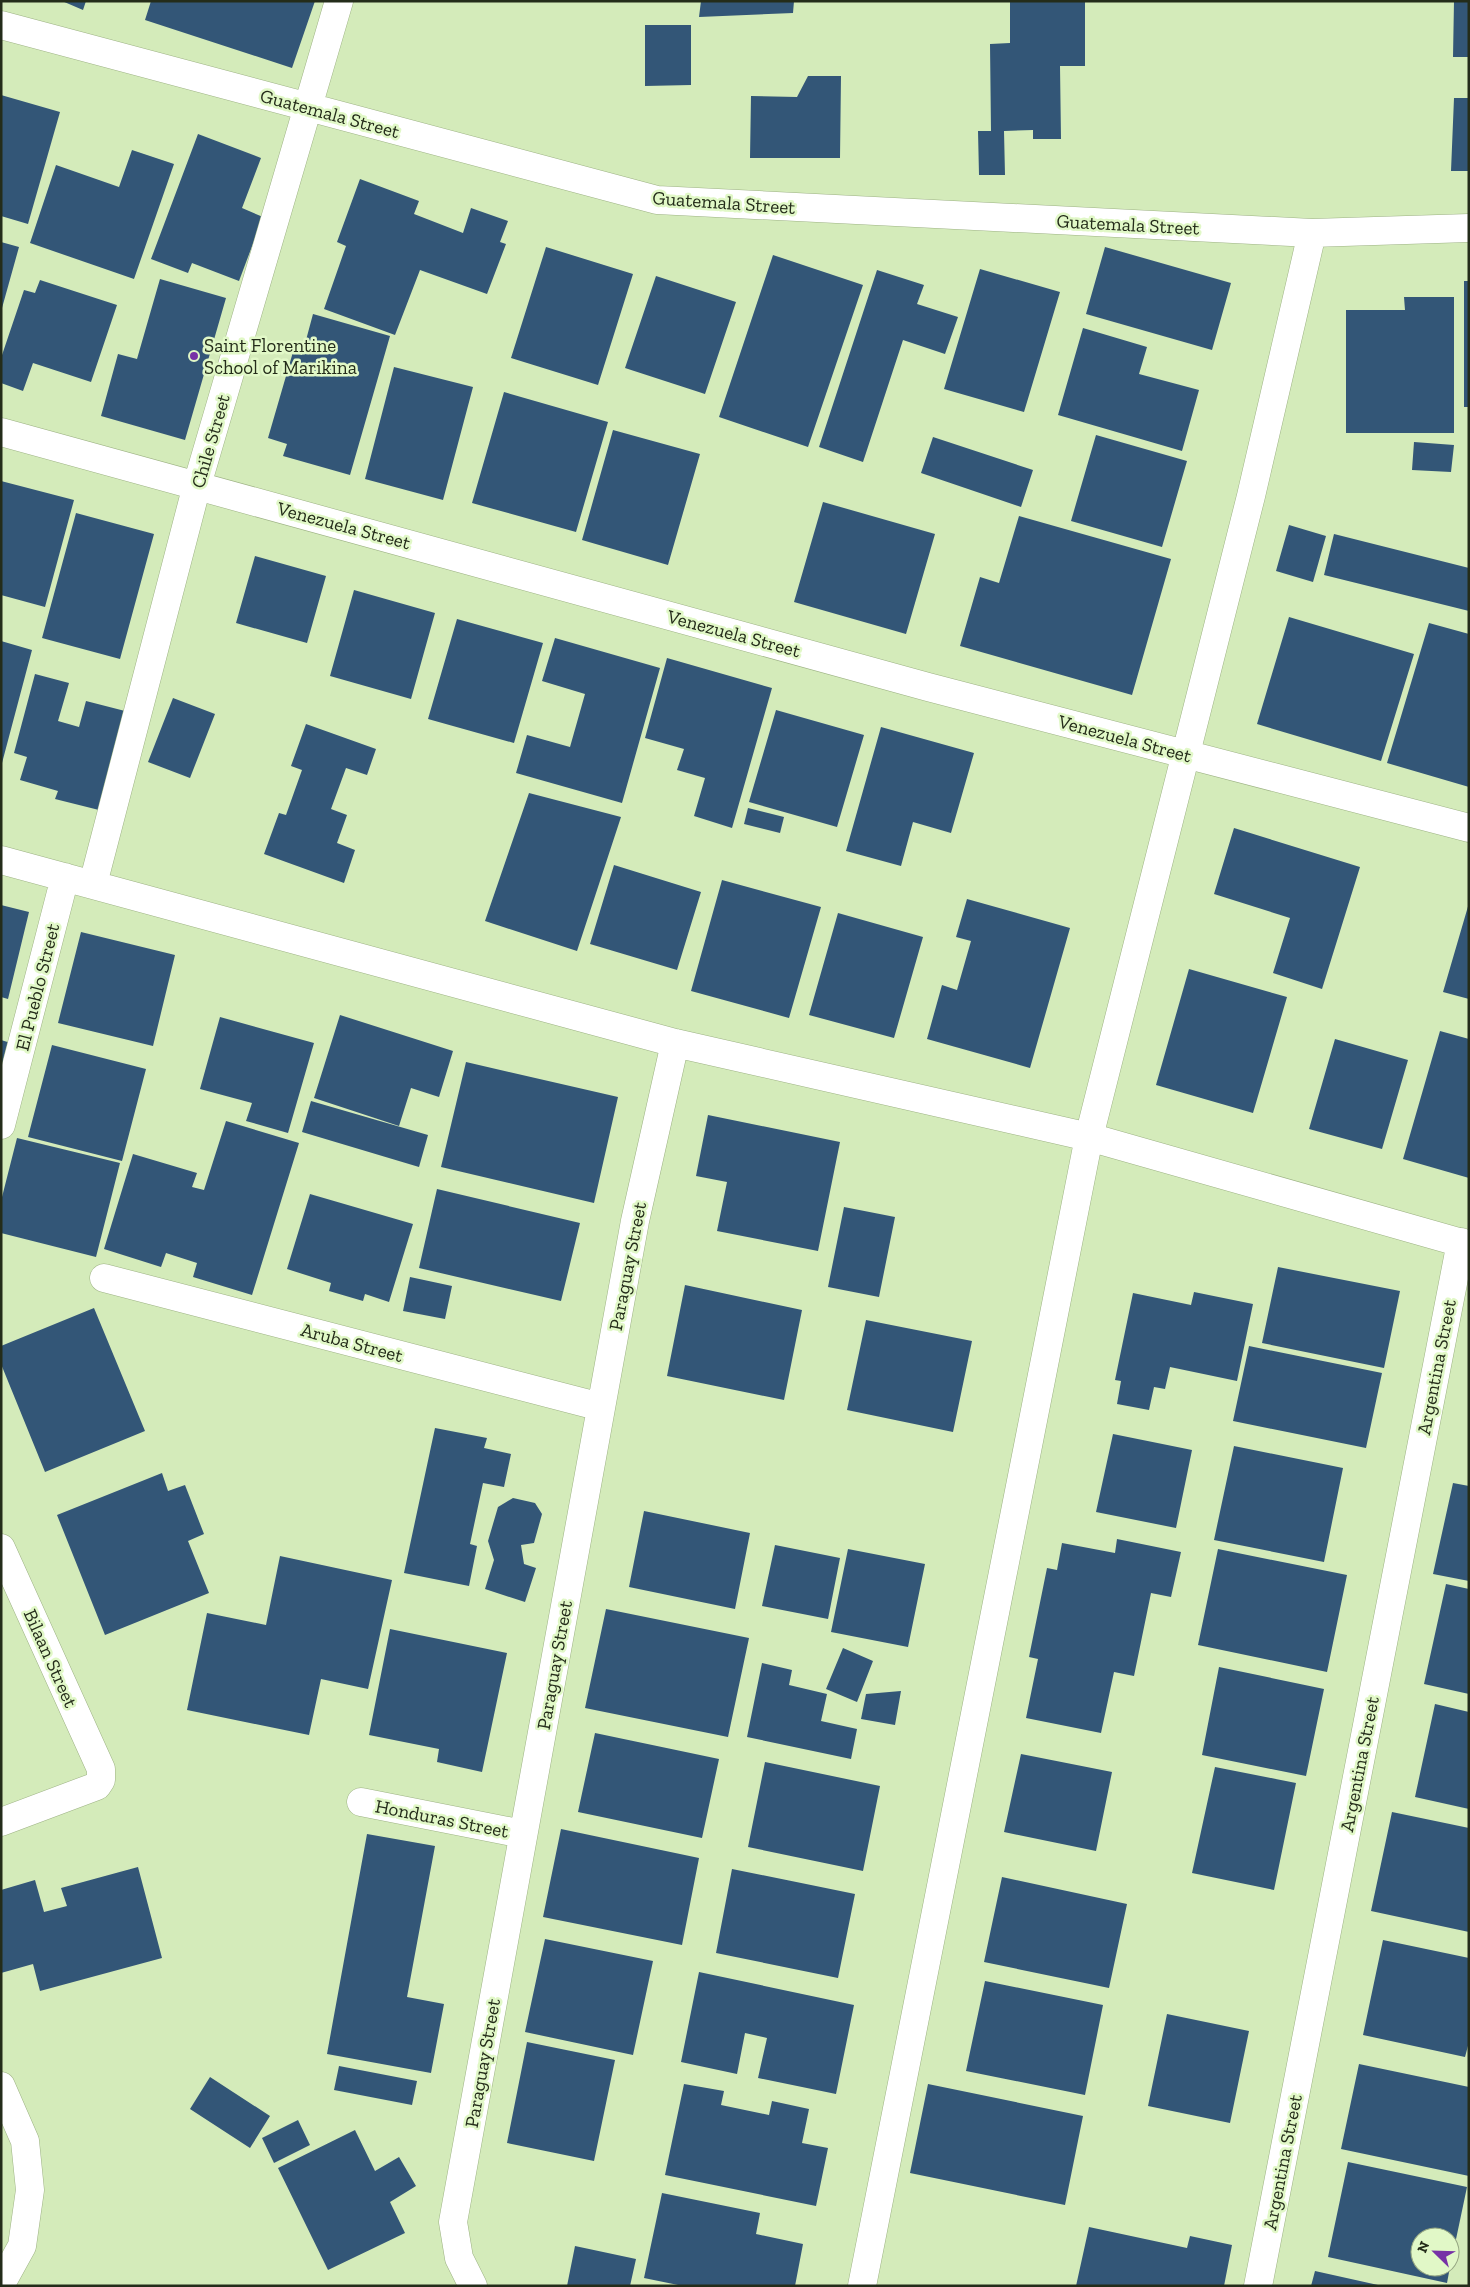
<svg xmlns="http://www.w3.org/2000/svg" width="1470" height="2287" viewBox="0 0 1470 2287" font-family="'Zilla Slab',serif">
<rect width="100%" height="100%" fill="#d4ebba"/>
<path fill="#335677" d="M62,1H86L83,10Z
M151,1H315L292,68L145,20Z
M701,1H794L793,13L699,17Z
M1010,1H1085V66H1060L1061,139H1033V130L1004,131L1005,175H979L978,131H991L990,44L1010,43Z
M1454,1H1469V57H1453Z
M645,25H691V85L645,86Z
M808,76H841L840,158H750L751,96L797,97Z
M1,95L60,112L28,224L1,216Z
M1454,98H1469V171H1451Z
M198,134L261,158L242,208L263,217L239,281L192,263L188,273L151,259Z
M132,150L174,164L134,279L30,243L56,165L119,187Z
M360,179L419,201L414,214L463,233L471,208L508,221L500,242L506,244L487,294L420,270L395,335L324,309L346,246L337,242Z
M1,242L19,247L2,308H1Z
M546,247L633,274L598,385L511,358Z
M1105,247L1231,283L1212,350L1086,314Z
M773,255L863,285L808,447L719,417Z
M980,269L1060,292L1024,412L944,389Z
M877,270L924,285L917,304L958,317L945,354L903,340L863,462L819,447Z
M656,276L736,302L705,394L625,368Z
M160,279L226,298L185,440L101,416L118,354L137,359Z
M40,280L117,305L91,382L33,363L23,391L1,383V358L24,290L35,293Z
M1464,281H1469V407H1464Z
M1404,297H1454V433H1346V310H1405Z
M313,314L390,336L350,475L283,456L287,444L268,438L293,352L302,355Z
M1083,328L1147,347L1139,374L1199,390L1182,451L1058,415Z
M394,367L473,387L443,500L365,479Z
M504,392L608,422L576,532L472,503Z
M613,430L700,454L668,565L582,540Z
M1096,435L1187,461L1162,547L1071,521Z
M933,437L1033,470L1021,507L921,473Z
M1414,442L1454,445L1451,472L1412,470Z
M1,481L74,500L45,607L1,595Z
M823,502L935,534L906,634L794,602Z
M76,513L154,534L120,659L42,638Z
M1019,516L1171,559L1132,695L960,646L980,577L999,583Z
M1289,525L1326,536L1313,582L1276,571Z
M1334,534L1469,568V611L1324,575Z
M255,556L326,576L307,643L236,623Z
M354,590L435,613L411,699L330,676Z
M1289,617L1414,654L1381,761L1257,724Z
M457,619L543,643L514,743L428,719Z
M1429,623L1469,634V787L1387,763Z
M555,638L660,668L622,803L516,773L527,735L570,747L585,694L542,681Z
M1,641L32,650L2,763H1Z
M667,658L772,688L732,828L694,816L705,778L677,770L684,749L645,738Z
M35,674L69,683L58,721L79,727L86,701L125,711L99,810L55,799L58,791L20,780L27,757L14,753Z
M173,698L215,714L190,778L148,762Z
M776,710L864,735L837,827L749,802Z
M306,724L376,749L367,775L346,768L331,809L347,815L337,843L355,850L344,883L264,854L279,813L286,815L302,770L291,766Z
M881,727L974,753L951,833L913,822L901,866L846,851Z
M529,793L621,817L577,951L485,921Z
M748,808L784,817L780,833L744,824Z
M1234,828L1360,867L1322,989L1273,973L1290,918L1214,894Z
M614,865L701,892L677,970L590,944Z
M722,880L821,907L789,1018L691,991Z
M967,899L1070,928L1030,1068L927,1039L942,985L957,990L971,941L956,937Z
M1469,903V999L1443,992Z
M1,905L29,912L8,999L1,997Z
M838,913L923,937L894,1038L809,1015Z
M81,932L175,955L153,1046L58,1023Z
M1189,969L1287,997L1253,1113L1156,1085Z
M340,1015L453,1051L439,1097L411,1088L399,1126L314,1098Z
M220,1017L314,1043L288,1133L246,1121L252,1103L200,1089Z
M1440,1031L1469,1039V1178L1403,1159Z
M1335,1039L1408,1060L1382,1149L1309,1129Z
M1,1040L14,1044L1,1093Z
M52,1045L146,1069L122,1161L28,1137Z
M466,1062L618,1097L594,1203L441,1167Z
M311,1101L428,1135L419,1167L302,1132Z
M708,1115L840,1142L818,1251L717,1231L727,1182L696,1176Z
M226,1121L299,1143L252,1295L193,1277L197,1263L166,1253L161,1267L104,1249L133,1154L197,1173L192,1187L204,1190Z
M17,1138L120,1163L96,1257L1,1233V1201Z
M437,1189L580,1223L561,1301L419,1268Z
M310,1194L413,1224L389,1302L365,1294L363,1301L329,1291L331,1283L287,1269Z
M844,1207L895,1217L879,1297L828,1287Z
M1278,1267L1400,1291L1384,1368L1262,1343Z
M410,1277L452,1286L445,1319L403,1311Z
M685,1285L802,1310L784,1400L667,1376Z
M1194,1292L1253,1304L1237,1381L1170,1367L1165,1389L1154,1387L1149,1410L1117,1404L1121,1381L1115,1380L1133,1293L1191,1305Z
M94,1308L145,1431L45,1472L1,1364V1346Z
M866,1320L972,1341L953,1432L847,1410Z
M1249,1346L1382,1373L1366,1448L1233,1421Z
M435,1428L487,1438L484,1448L511,1454L504,1487L483,1483L470,1544L477,1546L469,1586L404,1573Z
M1113,1434L1192,1450L1176,1528L1096,1512Z
M1234,1446L1343,1468L1324,1562L1214,1540Z
M162,1473L168,1491L185,1485L204,1534L188,1541L209,1593L105,1635L57,1515Z
M1453,1483L1469,1486V1581L1433,1574Z
M513,1498L535,1503L542,1514L534,1543L521,1545L524,1564L536,1568L525,1602L485,1589L494,1560L488,1541L498,1507Z
M644,1511L750,1533L735,1609L629,1587Z
M1117,1539L1181,1552L1171,1597L1151,1593L1134,1676L1114,1672L1101,1733L1026,1718L1038,1659L1029,1657L1047,1568L1057,1570L1062,1543L1115,1553Z
M775,1545L840,1558L828,1619L762,1606Z
M848,1549L925,1564L908,1647L831,1632Z
M1218,1549L1347,1575L1327,1672L1198,1645Z
M280,1556L392,1580L368,1689L321,1679L309,1735L187,1710L207,1613L266,1625Z
M1446,1584L1469,1589V1694L1424,1684Z
M606,1609L749,1638L728,1737L585,1708Z
M390,1629L507,1653L482,1772L437,1762L439,1749L369,1735Z
M843,1648L873,1661L857,1702L826,1689Z
M762,1663L792,1670L789,1685L827,1694L821,1721L857,1729L851,1759L747,1737Z
M1219,1667L1324,1689L1306,1776L1202,1755Z
M901,1691L895,1725L861,1719L866,1694Z
M1435,1704L1469,1712V1809L1415,1797Z
M595,1733L719,1759L702,1838L578,1812Z
M1021,1754L1112,1772L1096,1851L1004,1832Z
M765,1762L880,1786L863,1871L748,1847Z
M1215,1767L1296,1783L1274,1890L1192,1873Z
M1392,1812L1469,1828V1932L1371,1911Z
M561,1829L699,1858L682,1945L543,1917Z
M367,1834L435,1846L407,1997L444,2004L431,2073L327,2054Z
M138,1867L162,1958L40,1991L33,1964L1,1973V1890L35,1880L44,1912L67,1906L61,1888Z
M732,1869L855,1894L838,1978L716,1953Z
M1002,1877L1127,1904L1109,1988L984,1962Z
M545,1939L653,1961L633,2055L525,2032Z
M1383,1940L1469,1958V2042L1465,2057L1363,2035Z
M699,1972L854,2005L836,2094L758,2078L767,2038L745,2033L737,2074L681,2062Z
M985,1981L1103,2005L1085,2095L966,2071Z
M1167,2014L1249,2031L1230,2123L1148,2106Z
M527,2042L615,2060L594,2161L507,2143Z
M1359,2064L1469,2087V2176L1341,2149Z
M339,2066L417,2081L412,2105L334,2090Z
M210,2077L270,2116L250,2148L190,2109Z
M684,2084L724,2091L721,2105L769,2115L772,2101L809,2109L802,2143L828,2148L816,2206L665,2175Z
M928,2084L1083,2116L1065,2205L910,2173Z
M298,2120L310,2145L274,2163L262,2138Z
M355,2130L375,2171L399,2157L416,2186L390,2202L405,2233L328,2270L278,2168Z
M1348,2162L1467,2187L1451,2263L1450,2237H1420V2267H1450L1447,2283L1328,2257Z
M662,2193L760,2213L756,2234L803,2244L795,2286H683L644,2278Z
M1089,2227L1187,2248L1190,2236L1232,2245L1224,2286H1076Z
M575,2246L636,2259L630,2286H567Z
M1315,2271L1378,2285V2286H1311Z"/>
<g fill="none" stroke-linecap="round" stroke-linejoin="round">
<g stroke="#9db284" stroke-width="29">
<path id="street" d="M1,25L657,200L1312,233L1469,228
M1,432L928,687L1469,828
M1,860L675,1043L1089,1137L1469,1245
M93,884L197,485L339,1
M1,1125L65,877
M104,1278L601,1407
M1,1548L101,1769V1780L97,1786L1,1822
M361,1802L523,1834
M1,2086L25,2141L30,2190L22,2246L1,2284
M473,2286L459,2258L453,2222L635,1221L675,1043
M862,2286L1089,1137L1251,496L1312,233
M1258,2286L1461,1242"/>
</g>
<use href="#street" stroke="#fff" stroke-width="28"/>
</g>
<circle fill="#7732a6" stroke="#e1f8c7" stroke-width="2" cx="194" cy="356" r="5"/>
<g text-anchor="middle" stroke-width="5" stroke-linejoin="round" paint-order="stroke">
<g font-size="19" fill="#242c1a" stroke="#e1f8c7">
<text transform="translate(330 113) rotate(15)" y="7">Guatemala Street</text>
<text transform="translate(724 202) rotate(4)" y="7">Guatemala Street</text>
<text transform="translate(1128 224) rotate(3)" y="7">Guatemala Street</text>
<text transform="translate(210 441) rotate(-74)" y="7">Chile Street</text>
<text transform="translate(344 525) rotate(15)" y="7">Venezuela Street</text>
<text transform="translate(734 633) rotate(15)" y="7">Venezuela Street</text>
<text transform="translate(1125 738) rotate(15)" y="7">Venezuela Street</text>
<text transform="translate(37 987) rotate(-76)" y="7">El Pueblo Street</text>
<text transform="translate(627 1266) rotate(-79)" y="7">Paraguay Street</text>
<text transform="translate(352 1342) rotate(15)" y="7">Aruba Street</text>
<text transform="translate(1436 1367) rotate(-79)" y="7">Argentina Street</text>
<text transform="translate(51 1658) rotate(66)" y="7">Bilaan Street</text>
<text transform="translate(554 1665) rotate(-80)" y="7">Paraguay Street</text>
<text transform="translate(1359 1764) rotate(-79)" y="7">Argentina Street</text>
<text transform="translate(442 1818) rotate(11)" y="7">Honduras Street</text>
<text transform="translate(482 2063) rotate(-80)" y="7">Paraguay Street</text>
<text transform="translate(1282 2162) rotate(-79)" y="7">Argentina Street</text>
</g>
<g font-size="19" fill="#242c1a" stroke="#e1f8c7" text-anchor="start">
<text x="204" y="352">Saint Florentine<tspan x="204" dy="22">School of Marikina</tspan></text>
</g>
</g>
<rect width="1470" height="2287" fill="none" stroke="#242c1a" stroke-width="5"/>
<g transform="translate(1435 2252) rotate(293)"><circle r="24" fill="#e1f8c7" stroke="#95a682"/>
<path d="M0-4L9 19L0 12L-9 19Z" fill="#7732a6"/>
<text y="-8" font-size="14" font-weight="bold" text-anchor="middle" fill="#242c1a">N</text>
</g>
</svg>
